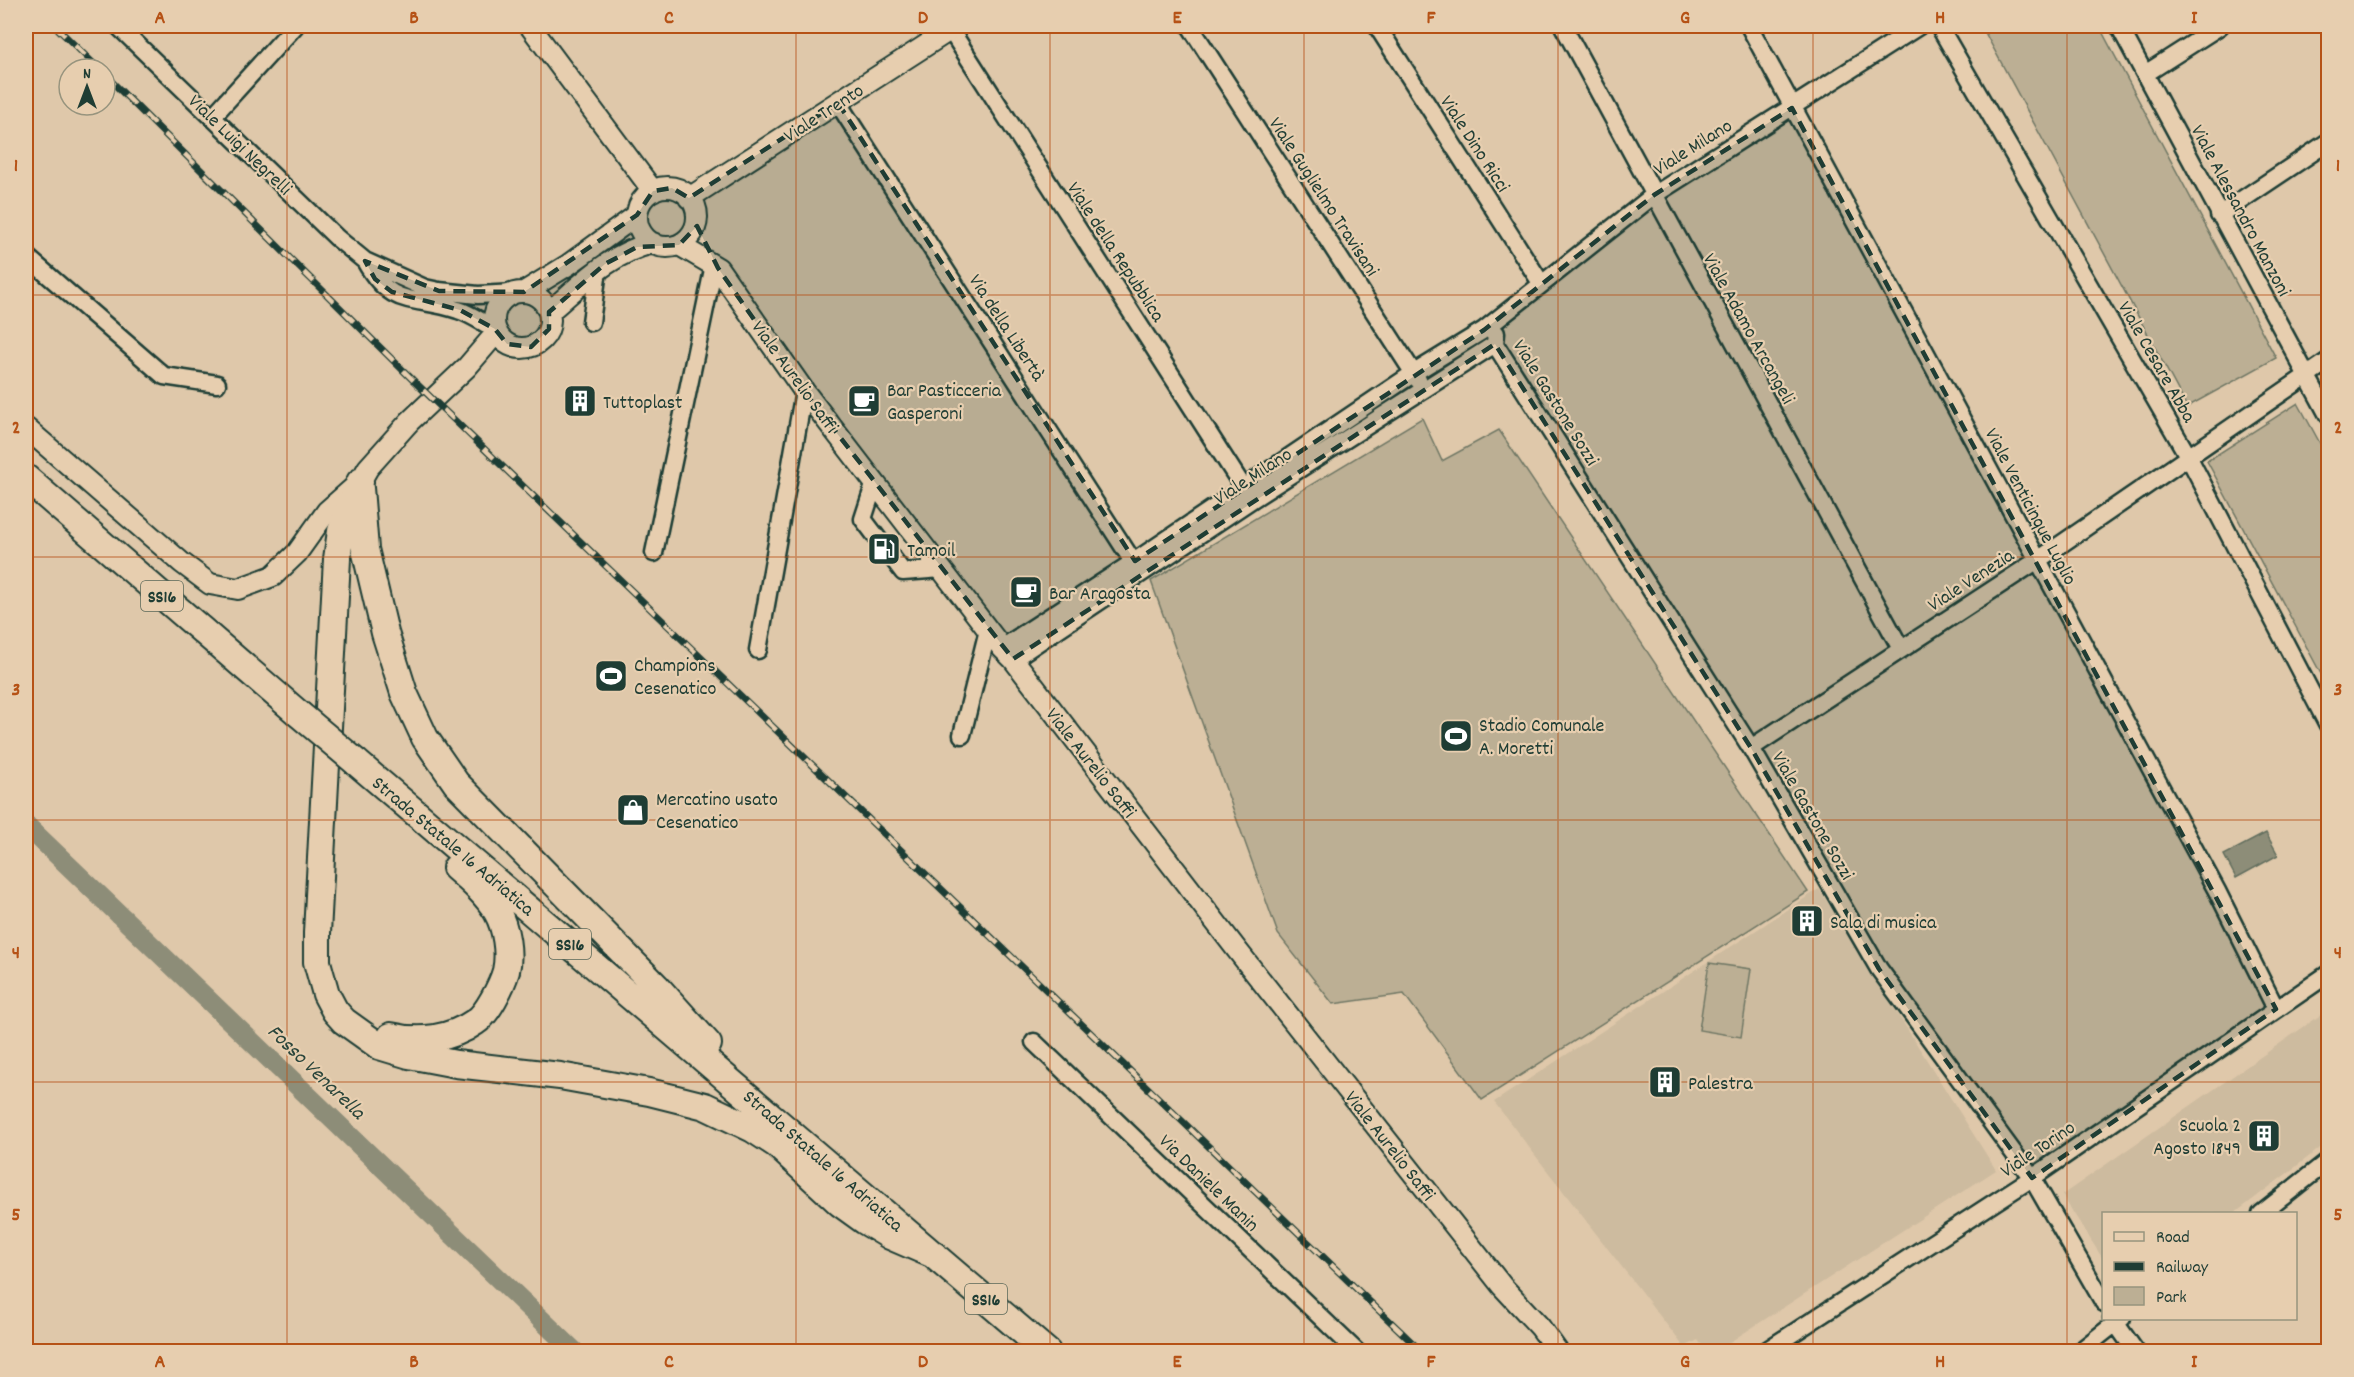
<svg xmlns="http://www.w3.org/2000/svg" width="2354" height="1377" viewBox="0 0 2354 1377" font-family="Dekko,sans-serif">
<rect width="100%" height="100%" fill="#dfc8aa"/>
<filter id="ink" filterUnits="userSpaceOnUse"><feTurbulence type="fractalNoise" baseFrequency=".0167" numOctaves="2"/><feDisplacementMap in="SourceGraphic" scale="12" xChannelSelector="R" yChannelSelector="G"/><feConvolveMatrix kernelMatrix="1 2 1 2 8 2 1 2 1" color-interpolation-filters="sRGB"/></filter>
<g filter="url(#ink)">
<path fill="#cdbb9f" d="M1819,889L1996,1170L1716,1351H1706L1698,1340L1684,1347L1494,1102Z
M2328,1010V1142L2235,1213L2104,1214L2103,1259L2062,1195Z"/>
<path fill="#bcaf94" stroke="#6e7664" stroke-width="1.5" d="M1985,26H2099L2276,358L2187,407L1982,27Z
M2298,403L2328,458V687L2207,461Z
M1422,418L1442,461L1499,430L1808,892L1482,1100L1404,994L1333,1004L1278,934L1151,581Z
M1709,963L1751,969L1741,1037L1699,1030Z"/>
<path fill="#8d8d78" stroke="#616d5d" stroke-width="1.5" d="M2266,833L2278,855L2236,878L2224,855Z"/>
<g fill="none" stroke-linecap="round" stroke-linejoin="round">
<path stroke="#8d8d78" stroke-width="20" d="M26,825L575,1352"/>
<g stroke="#1f3d34" stroke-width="21">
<path id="minor" d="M118,26L337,238L365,261L425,288L439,291L478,295L515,293
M948,26L1243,487L1249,493
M1190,26L1418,380
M1377,26L1541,283
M1563,26L1901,649
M1749,26L2217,891L2276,1009
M1939,26L2188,456L2328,725
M2119,26L2328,415
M2145,74L2220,26
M838,103L1139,571
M213,116L295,26
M2219,215L2328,142
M26,256L164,376L217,384
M365,261C392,310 414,295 458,310C471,314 483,323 495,329
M591,322L598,270
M1495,344L1751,748L1879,969L2032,1178L2104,1303
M875,482L863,519L903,572L942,569
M654,553L714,265
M1002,648L1135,561L1414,373L1484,330L1654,195L1919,26
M758,650L804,391
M1013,659L1254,498L1495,344L1496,333
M962,735L988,630
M1751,748L2038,560L2328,361
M1034,1042L1357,1352
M2261,1214L2328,1161
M2112,1318L2136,1352
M1764,1352L2032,1178L2328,974
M2079,1352L2122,1318"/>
</g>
<g stroke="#1f3d34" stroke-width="24">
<path id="tertiary" d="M530,26L653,191
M637 217a30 30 0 1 1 60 0a30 30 0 1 1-60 0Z
M689,198L956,26
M679,245L718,268L804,391L1002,648L1013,659L1237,950L1502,1286L1540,1327L1558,1352
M494 320a28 28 0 1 1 56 0a28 28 0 1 1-56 0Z
M524,292L568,265L637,215
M549,312C582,284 610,253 653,243
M26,428L182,563L210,584L238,589L273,576L297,553L327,511L360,482L368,468L410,421L467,367L497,332"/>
</g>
<g stroke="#1f3d34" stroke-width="30">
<path id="primary" d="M26,478L299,714
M360,482L341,531L337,559L317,933V962L326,994L335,1011L344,1021L379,1046L409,1055L456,1064L560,1076L649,1092L705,1106L753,1129L776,1144L840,1203L865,1221L890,1236L934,1255
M360,488L365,549L385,633L404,693L425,738L456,783L656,986L708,1044
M356,762L1047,1352
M391,1036C419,1043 451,1039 475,1022C487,1015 502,985 506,971C510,953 506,928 497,912C487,895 471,881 456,868"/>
</g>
<use href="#minor" stroke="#e7ceaf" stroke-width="16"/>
<use href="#tertiary" stroke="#e7ceaf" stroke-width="20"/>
<use href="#primary" stroke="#e7ceaf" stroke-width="26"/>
<g stroke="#1f3d34" stroke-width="7">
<path id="rail" d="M55,26L99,69
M105,75L419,386L1422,1352"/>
</g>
<use href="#rail" stroke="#e7ceaf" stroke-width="4.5" stroke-dasharray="14" stroke-linecap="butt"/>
<g stroke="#1f3d34" stroke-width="30" stroke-linecap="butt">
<path id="primary-bridge" d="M299,714L356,762"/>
</g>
<use href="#primary-bridge" stroke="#e7ceaf" stroke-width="26"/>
</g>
</g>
<path fill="#1f3d34" fill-opacity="0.2" stroke="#1f3d34" stroke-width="4.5" stroke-dasharray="12 8" stroke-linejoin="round" d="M838,103L1135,561L1484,330L1654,195L1792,108L2276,1009L2032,1178L1879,969L1751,748L1495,344L1013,659L804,391L718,268L697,226L679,245L637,247L605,264L549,312V329L531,347L507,344L495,329L460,310L392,292L375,279L365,261L439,291L524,292L637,215L653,191L672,188L689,198Z"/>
<path fill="none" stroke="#b65216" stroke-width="1.5" stroke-opacity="0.55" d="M287,26V1352M541,26V1352M796,26V1352M1050,26V1352M1304,26V1352M1558,26V1352M1813,26V1352M2067,26V1352M26,295H2328M26,557H2328M26,820H2328M26,1082H2328"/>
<defs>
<g id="building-square" transform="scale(1.725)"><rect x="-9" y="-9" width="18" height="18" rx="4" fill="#1f3d34" stroke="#e7ceaf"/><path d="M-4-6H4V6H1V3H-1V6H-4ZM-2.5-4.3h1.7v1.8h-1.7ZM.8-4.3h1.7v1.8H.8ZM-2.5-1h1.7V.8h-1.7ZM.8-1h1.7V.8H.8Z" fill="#fff"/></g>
<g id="cafe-square" transform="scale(1.725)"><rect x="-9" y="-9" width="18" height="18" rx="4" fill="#1f3d34" stroke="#e7ceaf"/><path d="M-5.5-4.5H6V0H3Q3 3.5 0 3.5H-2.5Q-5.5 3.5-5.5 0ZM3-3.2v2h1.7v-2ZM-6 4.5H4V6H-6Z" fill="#fff"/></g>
<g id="fuel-square" transform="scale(1.725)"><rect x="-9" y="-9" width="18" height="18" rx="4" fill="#1f3d34" stroke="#e7ceaf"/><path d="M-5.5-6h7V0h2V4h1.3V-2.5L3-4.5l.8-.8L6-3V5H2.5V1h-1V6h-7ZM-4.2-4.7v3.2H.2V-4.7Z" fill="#fff"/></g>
<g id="stadium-square" transform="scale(1.725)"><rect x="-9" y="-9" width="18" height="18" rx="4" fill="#1f3d34" stroke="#e7ceaf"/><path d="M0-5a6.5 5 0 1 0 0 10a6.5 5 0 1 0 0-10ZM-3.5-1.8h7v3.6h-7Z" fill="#fff"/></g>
<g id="shop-square" transform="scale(1.725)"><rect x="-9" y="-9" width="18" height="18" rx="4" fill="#1f3d34" stroke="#e7ceaf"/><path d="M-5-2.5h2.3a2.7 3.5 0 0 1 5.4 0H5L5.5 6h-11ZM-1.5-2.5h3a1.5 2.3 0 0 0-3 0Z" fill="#fff"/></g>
</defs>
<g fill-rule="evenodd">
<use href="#building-square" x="580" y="401"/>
<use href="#cafe-square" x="864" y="401"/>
<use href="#fuel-square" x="884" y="549"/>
<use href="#cafe-square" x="1026" y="592"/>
<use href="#stadium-square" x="611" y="676"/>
<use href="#stadium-square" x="1456" y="736"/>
<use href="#shop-square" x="633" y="810"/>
<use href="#building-square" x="1807" y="921"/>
<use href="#building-square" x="1665" y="1082"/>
<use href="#building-square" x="2264" y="1136"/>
</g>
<g text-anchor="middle" stroke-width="4.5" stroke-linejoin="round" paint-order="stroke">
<g fill="#e7ceaf" stroke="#5b6859" stroke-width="1.5">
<rect x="141" y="581" width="42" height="30" rx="4.5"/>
<rect x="549" y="929" width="42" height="30" rx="4.5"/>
<rect x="965" y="1284" width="42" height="30" rx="4.5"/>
</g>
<g font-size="18" font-weight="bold" fill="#1f3d34">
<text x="162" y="602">SS16</text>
<text x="570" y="950">SS16</text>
<text x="986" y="1305">SS16</text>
</g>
<g font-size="20" fill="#1f3d34" stroke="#e7ceaf">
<text transform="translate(823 112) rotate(-33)" y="7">Viale Trento</text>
<text transform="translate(1476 143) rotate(57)" y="7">Viale Dino Ricci</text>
<text transform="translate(241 144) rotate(44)" y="7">Viale Luigi Negrelli</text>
<text transform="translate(1692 146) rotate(-32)" y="7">Viale Milano</text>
<text transform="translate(1325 196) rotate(57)" y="7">Viale Guglielmo Travisani</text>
<text transform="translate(2242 210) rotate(62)" y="7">Viale Alessandro Manzoni</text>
<text transform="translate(1117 251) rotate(57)" y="7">Viale della Repubblica</text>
<text transform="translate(1008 327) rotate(57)" y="7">Via della Libertà</text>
<text transform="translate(1750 328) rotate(61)" y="7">Viale Adamo Arcangeli</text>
<text transform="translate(2158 361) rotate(60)" y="7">Viale Cesare Abba</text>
<text transform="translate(796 376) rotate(54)" y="7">Viale Aurelio Saffi</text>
<text transform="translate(1557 402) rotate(58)" y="7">Viale Gastone Sozzi</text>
<text transform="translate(1252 475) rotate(-33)" y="7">Viale Milano</text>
<text transform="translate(2032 506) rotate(62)" y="7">Viale Venticinque Luglio</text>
<text transform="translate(1970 579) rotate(-33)" y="7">Viale Venezia</text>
<text transform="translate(1092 762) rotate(52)" y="7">Viale Aurelio Saffi</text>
<text transform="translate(1814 815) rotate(60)" y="7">Viale Gastone Sozzi</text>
<text transform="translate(454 845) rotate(40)" y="7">Strada Statale 16 Adriatica</text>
<text transform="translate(1391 1145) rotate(52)" y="7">Viale Aurelio Saffi</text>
<text transform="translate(2037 1148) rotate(-34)" y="7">Viale Torino</text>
<text transform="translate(824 1160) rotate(41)" y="7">Strada Statale 16 Adriatica</text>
<text transform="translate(1210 1182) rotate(44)" y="7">Via Daniele Manin</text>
</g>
<g font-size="20" fill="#1f3d34" stroke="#e7ceaf" text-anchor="start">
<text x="887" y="396">Bar Pasticceria<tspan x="887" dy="23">Gasperoni</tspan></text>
<text x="603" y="408">Tuttoplast</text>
<text x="907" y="556">Tamoil</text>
<text x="1049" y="599">Bar Aragosta</text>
<text x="634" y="671">Champions<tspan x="634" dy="23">Cesenatico</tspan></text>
<text x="1479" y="731">Stadio Comunale<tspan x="1479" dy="23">A. Moretti</tspan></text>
<text x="656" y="805">Mercatino usato<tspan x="656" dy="23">Cesenatico</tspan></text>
<text x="1830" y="928">Sala di musica</text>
<text x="1688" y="1089">Palestra</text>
<text x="2241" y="1131" text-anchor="end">Scuola 2<tspan x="2241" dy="23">Agosto 1849</tspan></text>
</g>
<g font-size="21" font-style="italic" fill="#2a453b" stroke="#e7ceaf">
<text transform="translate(317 1071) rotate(44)" y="7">Fosso Venarella</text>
</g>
</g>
<rect width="2354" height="1377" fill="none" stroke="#e7ceaf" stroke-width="66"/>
<rect x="2102" y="1212" width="195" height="108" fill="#e7ceaf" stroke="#97947e" stroke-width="1.5"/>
<rect x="2114" y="1232" width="30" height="9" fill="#e7ceaf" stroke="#97947e" stroke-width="1.5"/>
<text x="2156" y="1242" font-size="18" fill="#1f3d34">Road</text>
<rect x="2114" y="1262" width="30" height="9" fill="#1f3d34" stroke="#97947e" stroke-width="1.5"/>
<text x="2156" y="1272" font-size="18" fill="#1f3d34">Railway</text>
<rect x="2114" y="1287" width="30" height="18" fill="#bcaf94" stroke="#97947e" stroke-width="1.5"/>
<text x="2156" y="1302" font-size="18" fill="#1f3d34">Park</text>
<g transform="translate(87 87)"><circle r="28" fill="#e7ceaf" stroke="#97947e" stroke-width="1.5"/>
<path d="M0-4.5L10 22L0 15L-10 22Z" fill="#1f3d34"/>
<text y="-9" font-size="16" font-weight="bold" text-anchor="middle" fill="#1f3d34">N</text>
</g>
<rect x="33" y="33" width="2288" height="1311" fill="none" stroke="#b65216" stroke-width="2"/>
<g font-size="20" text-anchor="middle" font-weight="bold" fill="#b65216">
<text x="160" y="23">A</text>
<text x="414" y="23">B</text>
<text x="669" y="23">C</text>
<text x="923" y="23">D</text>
<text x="1177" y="23">E</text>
<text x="1431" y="23">F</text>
<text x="1685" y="23">G</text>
<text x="1940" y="23">H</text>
<text x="2194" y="23">I</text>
<text x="16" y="171">1</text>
<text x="2338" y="171">1</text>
<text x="16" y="433">2</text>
<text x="2338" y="433">2</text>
<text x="16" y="695">3</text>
<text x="2338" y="695">3</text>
<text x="16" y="958">4</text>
<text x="2338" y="958">4</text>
<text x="16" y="1220">5</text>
<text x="2338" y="1220">5</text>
<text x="160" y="1367">A</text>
<text x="414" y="1367">B</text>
<text x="669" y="1367">C</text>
<text x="923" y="1367">D</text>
<text x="1177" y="1367">E</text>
<text x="1431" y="1367">F</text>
<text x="1685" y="1367">G</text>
<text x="1940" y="1367">H</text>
<text x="2194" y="1367">I</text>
</g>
</svg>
